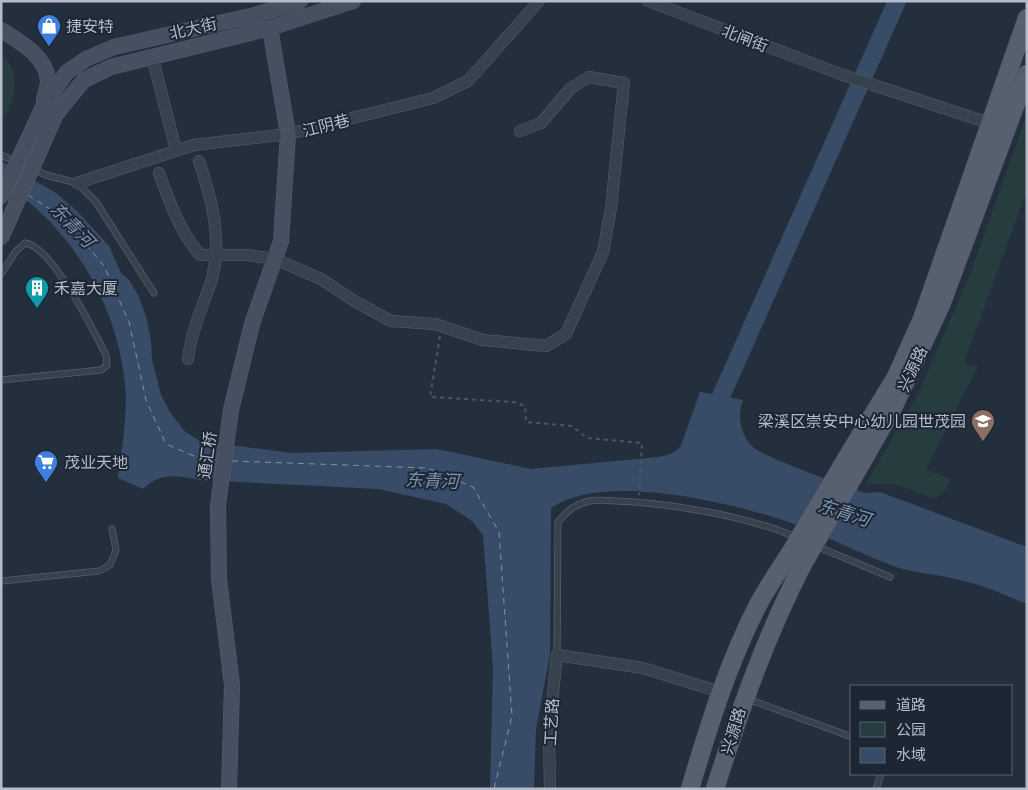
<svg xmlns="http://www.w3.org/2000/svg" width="1028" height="790" viewBox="0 0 1028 790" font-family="Raleway,'Noto Sans SC',sans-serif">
<rect width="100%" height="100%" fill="#242f3e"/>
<path fill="#263c3f" d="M1,52C24,78 15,97 1,124Z
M1027,114V190L964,363L978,367L926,469L950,479L946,489L935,499L898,485L866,484L916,398L969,277Z"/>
<path fill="#394c67" d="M1,161L56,193L78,212L109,246L121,273L129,280L138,295L146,316L151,341L152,360L161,395L170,412L184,431L200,441L291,453L437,449L531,469L658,457C669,455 678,453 682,443L700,392L743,400C737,416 740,433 752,446C761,457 847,486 865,493L880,492L1027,547V604C1003,594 980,584 955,579C936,574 914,573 896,567C858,553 822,533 783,520C726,502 603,472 551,508L550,655L536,729L534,789H490L493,667L483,535L472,521L446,504L378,489L201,480C179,476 160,471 143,489L118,478C122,447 128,414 125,383C118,315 83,248 31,204C23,197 11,193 1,187Z"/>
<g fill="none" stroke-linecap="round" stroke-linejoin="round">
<path stroke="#394c67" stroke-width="18" d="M715,418L718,403L897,1"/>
<path stroke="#7c92b1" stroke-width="1" stroke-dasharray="6 5" stroke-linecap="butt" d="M28,195L64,218L104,266L129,322L146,400L166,444L203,460H218
M232,461L428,468L473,487L499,532L512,716L494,789"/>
<g stroke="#565f6c" stroke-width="7">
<path id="lane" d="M1,155L46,175L77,183L96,202L154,293
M1,274L16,251L25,243C52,246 93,330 106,355L107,365L101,370L1,380
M816,546L890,577
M1,581L99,571L110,565L116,550L112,529
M557,655L558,522C567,511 574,505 589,501C597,499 607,501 616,501C670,503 746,516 796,537
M748,699L852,737
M876,789L881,774"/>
</g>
<g stroke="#565f6c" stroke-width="12">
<path id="street" d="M648,1L843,75L989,123
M152,56L176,150
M159,173C169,201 180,232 200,255H247L275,259L321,279L356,302L391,321L435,324L483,340L546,346L566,334L603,252L611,208L624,83L589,77L571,88L541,123L520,131
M77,183L194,145L288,134L433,98L468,81L539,1
M188,359C191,332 202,308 211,282C223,241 212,200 199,161
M550,789L549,732L557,655L643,668L720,692"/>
</g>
<g stroke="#565f6c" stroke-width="16">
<path id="secondary" d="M1,30C19,41 47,57 48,81C48,87 45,94 44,100
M44,105L67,72L86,59L114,47L255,15L300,1
M56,114L84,80L111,67L270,28L353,1
M229,789L232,685L219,579L218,505L231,410L252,324L281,241L288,134L270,28"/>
</g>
<g stroke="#414a57" stroke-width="19">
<path id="primary" d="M846,459L896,377L922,319L1027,18
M858,469L894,406L941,305L1027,74
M690,789C709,725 729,660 760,601C769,585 779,570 789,555
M715,789C740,710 765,638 803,564"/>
</g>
<path stroke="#44595c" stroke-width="2" stroke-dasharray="4 4" stroke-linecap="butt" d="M440,336L430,397L514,402L525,406L526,422L572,426L587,438L642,443L639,495"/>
<use href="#lane" stroke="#38414e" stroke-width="5.5"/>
<use href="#street" stroke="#38414e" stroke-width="11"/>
<use href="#secondary" stroke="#465061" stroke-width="15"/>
<use href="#primary" stroke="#56606e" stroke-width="18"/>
<g stroke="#565f6c" stroke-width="16" stroke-linecap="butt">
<path id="secondary-bridge" d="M1,197L44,105
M1,238L56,114"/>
</g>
<g stroke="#414a57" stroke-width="19" stroke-linecap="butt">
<path id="primary-bridge" d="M789,555L846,459
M803,564L858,469"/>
</g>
<use href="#secondary-bridge" stroke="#465061" stroke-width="15"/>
<use href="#primary-bridge" stroke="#56606e" stroke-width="18"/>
</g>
<defs>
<g id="shop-pin" transform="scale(1.25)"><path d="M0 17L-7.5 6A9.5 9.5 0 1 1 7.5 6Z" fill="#3f7fe0" stroke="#1d2633"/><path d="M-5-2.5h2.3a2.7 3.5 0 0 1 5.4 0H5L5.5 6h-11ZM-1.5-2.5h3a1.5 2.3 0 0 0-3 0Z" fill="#fff"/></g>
<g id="building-pin" transform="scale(1.25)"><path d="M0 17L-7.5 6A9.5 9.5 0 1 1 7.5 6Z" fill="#0f9aa8" stroke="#1d2633"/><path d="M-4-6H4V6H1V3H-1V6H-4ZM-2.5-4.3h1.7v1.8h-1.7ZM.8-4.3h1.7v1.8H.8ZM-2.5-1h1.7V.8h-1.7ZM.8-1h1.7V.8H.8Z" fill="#fff"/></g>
<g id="school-pin" transform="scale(1.25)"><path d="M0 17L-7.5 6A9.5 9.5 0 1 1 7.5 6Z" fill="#8d6e63" stroke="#1d2633"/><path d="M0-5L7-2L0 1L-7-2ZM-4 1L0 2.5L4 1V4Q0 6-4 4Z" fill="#fff"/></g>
<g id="supermarket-pin" transform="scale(1.25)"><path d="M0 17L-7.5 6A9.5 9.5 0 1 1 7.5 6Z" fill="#3f7fe0" stroke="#1d2633"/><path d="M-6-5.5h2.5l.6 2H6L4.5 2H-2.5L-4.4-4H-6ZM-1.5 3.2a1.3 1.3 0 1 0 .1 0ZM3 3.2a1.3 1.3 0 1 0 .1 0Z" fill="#fff"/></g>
</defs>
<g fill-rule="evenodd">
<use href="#shop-pin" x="49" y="26"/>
<use href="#building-pin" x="37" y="288"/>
<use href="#school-pin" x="983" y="421"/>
<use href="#supermarket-pin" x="46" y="462"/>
</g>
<g text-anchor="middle" stroke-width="4" stroke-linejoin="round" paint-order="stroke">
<g font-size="16" fill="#b4bcc9" stroke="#1d2633" text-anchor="start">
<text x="66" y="32">捷安特</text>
<text x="54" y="294">禾嘉大厦</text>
<text x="966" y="427" text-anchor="end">梁溪区崇安中心幼儿园世茂园</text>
<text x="64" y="468">茂业天地</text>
</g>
<g font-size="16" fill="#b4bcc9" stroke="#1d2633">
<text transform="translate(193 28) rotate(-13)" y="6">北大街</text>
<text transform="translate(745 38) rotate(21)" y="6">北闸街</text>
<text transform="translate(326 125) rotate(-14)" y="6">江阴巷</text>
<text transform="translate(912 369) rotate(-65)" y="6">兴源路</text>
<text transform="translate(207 455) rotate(-82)" y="6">通汇桥</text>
<text transform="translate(551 722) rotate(-87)" y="6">工艺路</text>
<text transform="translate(733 731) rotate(-73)" y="6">兴源路</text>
</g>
<g font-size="18" font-style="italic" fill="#7c92b1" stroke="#1d2633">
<text transform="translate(72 225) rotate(46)" y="6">东青河</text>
<text transform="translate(432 481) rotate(2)" y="6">东青河</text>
<text transform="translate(844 513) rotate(17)" y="6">东青河</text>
</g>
</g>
<rect width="1028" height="790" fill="none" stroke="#b4bcc9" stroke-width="5"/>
<rect x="850" y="685" width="162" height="90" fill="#1d2633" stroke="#59626f"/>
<rect x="860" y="701" width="25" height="8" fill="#56606e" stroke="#59626f"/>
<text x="896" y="710" font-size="15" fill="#b4bcc9">道路</text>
<rect x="860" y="722" width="25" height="15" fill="#263c3f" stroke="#59626f"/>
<text x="896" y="735" font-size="15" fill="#b4bcc9">公园</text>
<rect x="860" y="748" width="25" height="15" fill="#394c67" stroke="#59626f"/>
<text x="896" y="760" font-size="15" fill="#b4bcc9">水域</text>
</svg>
